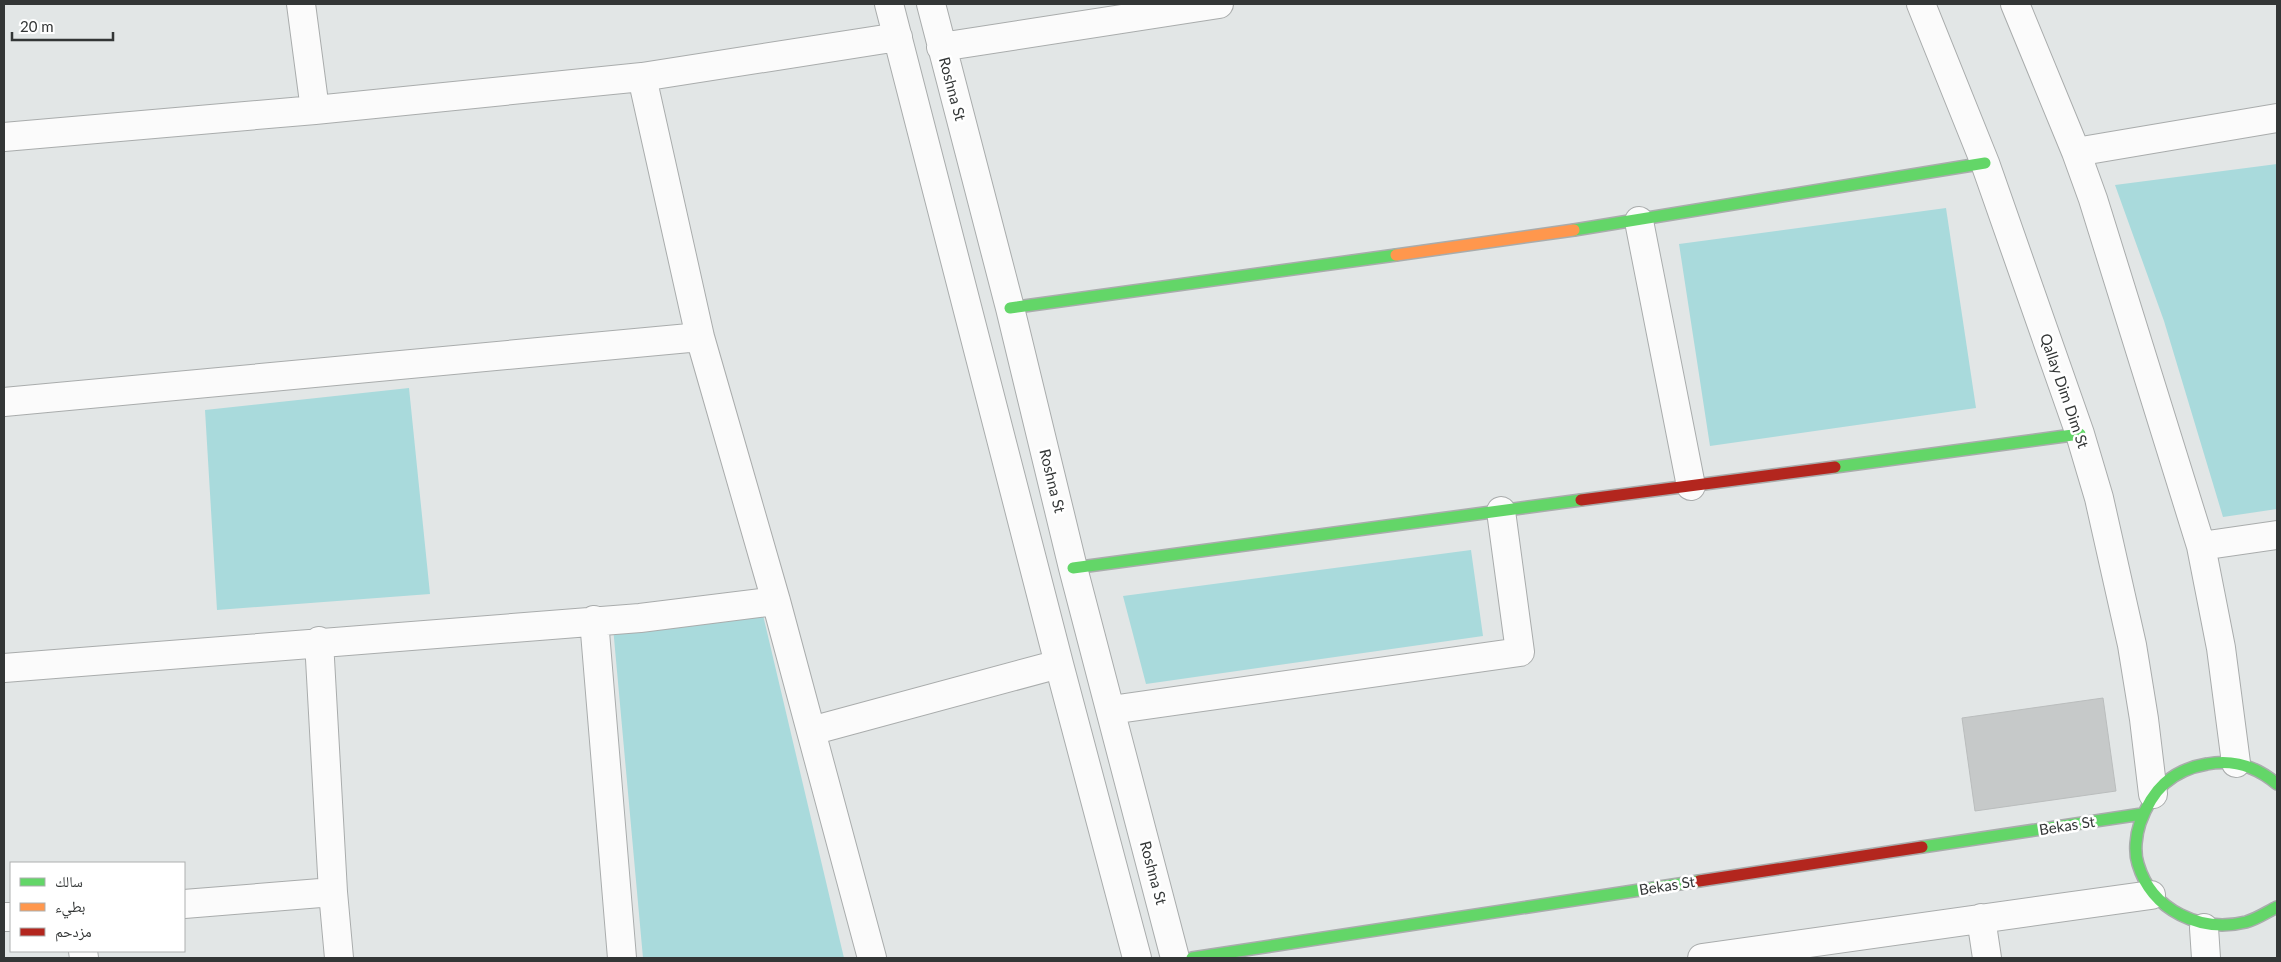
<svg xmlns="http://www.w3.org/2000/svg" width="2281" height="962" viewBox="0 0 2281 962" font-family="Lato,'Noto Naskh Arabic',sans-serif">
<rect width="100%" height="100%" fill="#e2e6e6"/>
<path fill="#a9dadc" d="M2277,164V509L2223,517L2164,321L2115,185Z
M1946,208L1976,408L1710,446L1679,244Z
M409,388L430,594L217,610L205,410Z
M1471,550L1483,636L1146,684L1123,596Z
M763,615L844,958H643L613,627Z"/>
<path fill="#c6c9c9" stroke="#babdbd" d="M2103,698L2116,791L1975,811L1962,718Z"/>
<g fill="none" stroke-linecap="round" stroke-linejoin="round">
<g stroke="#a9acac" stroke-width="30">
<path id="street" d="M301,4L315,110
M889,4L1059,664L1137,958
M931,4L1010,308L1073,568L1175,958
M1921,4L1985,163L2080,434L2099,498L2132,645L2144,719L2153,794
M2015,4L2076,152L2093,199L2201,546L2221,648L2236,763
M941,47L1219,4
M642,77L700,337L776,601L872,958
M4,137L315,110L642,77L898,37
M2076,152L2277,118
M1639,221L1691,486
M4,402L700,337
M2201,546L2277,535
M594,620L622,958
M319,641L333,892L339,958
M4,668L640,618L776,601
M1111,710L1520,652L1501,511
M811,731L1059,664
M184,904L333,892
M4,917H11
M1981,918L1987,958
M2204,928L2206,958
M83,951L84,958
M1702,958L2151,895"/>
</g>
<g stroke="#a9acac" stroke-width="14">
<path id="fast" d="M1574,230L1985,163
M1010,308L1396,255
M1835,467L2080,434
M1073,568L1581,500
M2277,784C2257,767 2233,759 2207,764C2171,770 2152,790 2140,823C2136,835 2134,852 2138,864C2152,911 2201,933 2246,922C2257,919 2267,912 2277,907
M1922,847L2142,814
M1192,958L1699,881"/>
</g>
<g stroke="#a9acac" stroke-width="14">
<path id="slow" d="M1396,255L1574,230"/>
</g>
<g stroke="#a9acac" stroke-width="14">
<path id="jam" d="M1581,500L1835,467
M1699,881L1922,847"/>
</g>
<use href="#street" stroke="#fbfbfb" stroke-width="28"/>
<use href="#fast" stroke="#63d668" stroke-width="11"/>
<use href="#slow" stroke="#ff974d" stroke-width="11"/>
<use href="#jam" stroke="#b3261e" stroke-width="11"/>
</g>
<g text-anchor="middle" stroke-width="5" stroke-linejoin="round" paint-order="stroke">
<g font-size="15" fill="#333636" stroke="#fff">
<text transform="translate(952 89) rotate(75)" y="5">Roshna St</text>
<text transform="translate(2064 391) rotate(71)" y="5">Qallay Dim Dim St</text>
<text transform="translate(1052 481) rotate(76)" y="5">Roshna St</text>
<text transform="translate(2067 826) rotate(-9)" y="5">Bekas St</text>
<text transform="translate(1153 873) rotate(75)" y="5">Roshna St</text>
<text transform="translate(1667 886) rotate(-9)" y="5">Bekas St</text>
</g>
</g>
<rect width="2281" height="962" fill="none" stroke="#333636" stroke-width="10"/>
<rect x="10" y="862" width="175" height="90" fill="#ffffff" stroke="#adafaf"/>
<rect x="20" y="878" width="25" height="8" fill="#63d668" stroke="#adafaf"/>
<text x="55" y="887" font-size="15" fill="#333636">سالك</text>
<rect x="20" y="903" width="25" height="8" fill="#ff974d" stroke="#adafaf"/>
<text x="55" y="912" font-size="15" fill="#333636">بطيء</text>
<rect x="20" y="928" width="25" height="8" fill="#b3261e" stroke="#adafaf"/>
<text x="55" y="937" font-size="15" fill="#333636">مزدحم</text>
<path d="M12 32v8h101v-8" fill="none" stroke="#333636" stroke-width="2.5"/>
<text x="20" y="32" font-size="15" fill="#333636" stroke="#ffffff" stroke-width="4" paint-order="stroke">20 m</text>
</svg>
